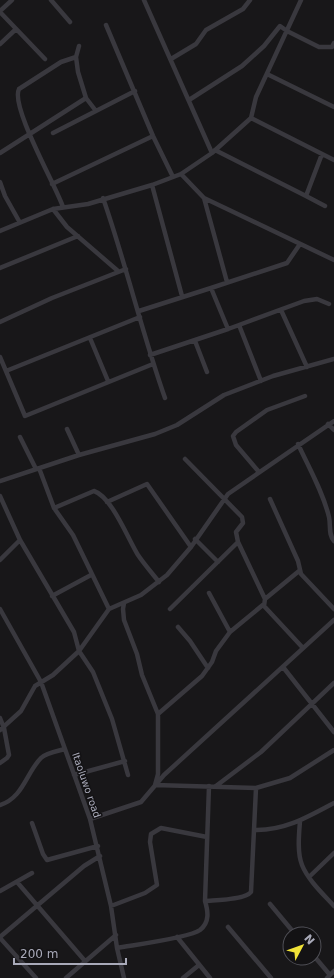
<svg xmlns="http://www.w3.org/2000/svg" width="334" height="978" viewBox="0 0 334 978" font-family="'DejaVu Sans',sans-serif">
<rect width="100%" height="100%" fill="#181719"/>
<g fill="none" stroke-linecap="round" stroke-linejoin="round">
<path stroke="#39383e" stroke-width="4.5" d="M51,0L70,22
M144,0L212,153
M0,11L12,0
M0,12L45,59
M106,25L153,136L173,177
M0,44L15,30
M79,46L76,57L78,72L86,98L96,111
M171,59L196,44L206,30L243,9L250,0
M267,74L334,107
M189,100L242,66L264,46L280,26L287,31L319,47H332L334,43
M251,118L334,160
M53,133L135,91
M215,150L306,196L322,154
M0,153L86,98
M181,174L204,198L334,260
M0,182L5,196L19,221
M52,184L153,136
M152,185L182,296
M306,196L325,206
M103,198C126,264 142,333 165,398
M204,198L227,282
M63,207C56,186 10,106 19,89L61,62L76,57
M53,209L67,227L118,271
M0,231L53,209L88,204L152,185L181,174L212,153L251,118L256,97L301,0
M0,268L78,236
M211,288L287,263L300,244
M281,310L307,367
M139,311L211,288L228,329L239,325L261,381
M0,322L52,298L126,269
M239,325L304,301L317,299L329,304
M90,338L108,381
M195,341L207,372
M150,355L228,329
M0,357L25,416L153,364
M6,371L140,317
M328,424L334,430
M67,429L79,455
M20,437L36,469
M298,444C309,468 323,492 329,517C331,526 328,534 334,541
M185,459L242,517L243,523L236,532L238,542L265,599L264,606L303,648
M39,468L54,508L73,535L109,609
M259,472L236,445L233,436L236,432L267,410L305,396
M0,481L79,455L155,434L177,425L224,395L273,376L334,359
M0,496L20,540
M270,499L298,561L301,574L334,609
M107,502L147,484L191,547
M54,508L94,491C112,497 128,539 138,555C144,564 152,573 159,582
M195,539L218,562
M0,560L20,540L74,632L79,651L93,672L112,719L128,775
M209,593L230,632
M52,596L91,575
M265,599L299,571
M124,603L123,609L124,620L137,654L142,675L158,714V774L155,785L256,788L290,778L334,750
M0,609L41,682L90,819L111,906L117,948L124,978
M170,609L238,542
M178,627L190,641L208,668
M283,667L334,732
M158,714L202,676L212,662L216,651L230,632L264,604
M0,718L4,728L9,755L7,758L0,763
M0,730L21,711L35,686L53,675L79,651L109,609L141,595L167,575L191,547L228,494L334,421
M74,775L125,761
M216,786L261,752L334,683
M0,805C23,798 26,773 41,758C46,753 58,751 65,749
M90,819L141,802L164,775L334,620
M300,821C299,834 297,852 302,865C308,880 323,894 334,906
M32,823L43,854L47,860L98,846
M254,830C284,831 308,817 334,803
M309,877L334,853
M17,882L85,961
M0,891L32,873
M205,901C215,900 245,900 251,892L256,788
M270,904L295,934
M111,906L145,893L157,885L150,842L151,834L161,828L207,837
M228,927L271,978
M0,937L84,866L100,856
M177,937L210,978
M0,938L36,978
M117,948C133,945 189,938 200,930C210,922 208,911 205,901L209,786
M314,956L330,975
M66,978L116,935
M183,978L199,965
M327,978L334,971"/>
</g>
<g text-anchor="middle" stroke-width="3" stroke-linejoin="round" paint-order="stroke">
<g font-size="10" fill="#a9aab9" stroke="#131214">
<text transform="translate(87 785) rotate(71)" y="4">Itaoluwo road</text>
</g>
</g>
<g transform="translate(302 946) rotate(49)"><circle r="19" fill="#131214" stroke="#4f4f56"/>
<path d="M0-3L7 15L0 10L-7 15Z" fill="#f0e238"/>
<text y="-6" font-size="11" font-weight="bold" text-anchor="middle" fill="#a9aab9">N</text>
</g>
<path d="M14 958v6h112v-6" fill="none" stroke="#a9aab9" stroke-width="2"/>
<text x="20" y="958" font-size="12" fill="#a9aab9" stroke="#131214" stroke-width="3" paint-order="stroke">200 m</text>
</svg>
